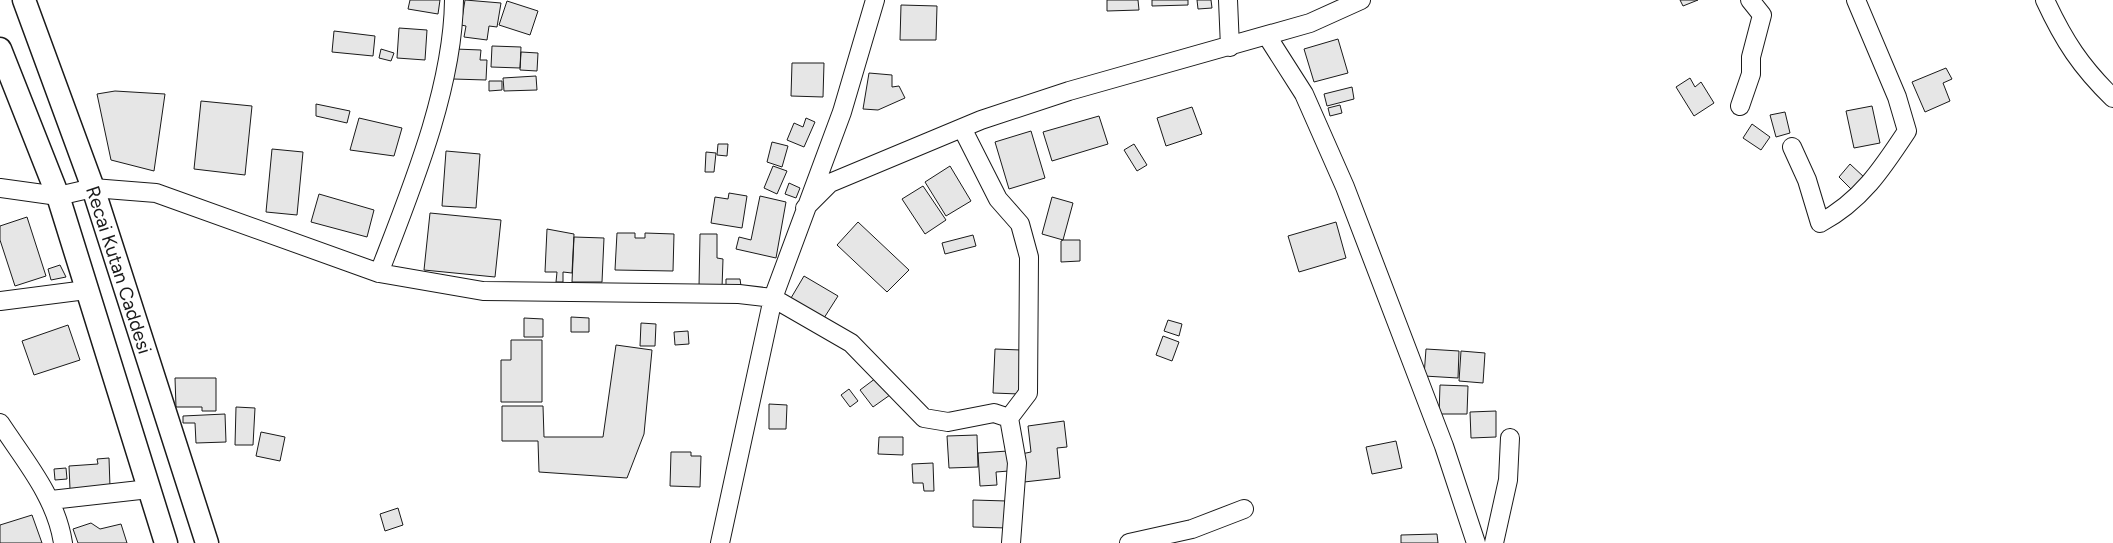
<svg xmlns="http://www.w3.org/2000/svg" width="2113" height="543" viewBox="0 0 2113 543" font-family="Figtree,sans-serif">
<rect width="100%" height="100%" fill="#fff"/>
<path fill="#e6e6e6" stroke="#1a1a1a" d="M410,0H440L438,14L408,9Z
M465,0L501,3L497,27L489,26L487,40L464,37L466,26L461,25Z
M1107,0H1138L1139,10L1107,11Z
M1152,0H1188V5L1152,6Z
M1197,0H1211L1212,8L1198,9Z
M1680,0H1698L1683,6Z
M507,1L538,11L530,35L499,25Z
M901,5L937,6L936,40H900Z
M399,28L427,30L425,60L397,58Z
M334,31L375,36L373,56L332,52Z
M1338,39L1348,73L1314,82L1304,49Z
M492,46L521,47L520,68L491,67Z
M381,49L394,53L391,61L379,58Z
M455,49L481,50L480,60H487L486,80L453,79Z
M521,52L538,53L537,71L520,70Z
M792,63H824L823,97L791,96Z
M1946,68L1952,79L1943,83L1950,101L1925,112L1912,82Z
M869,73L892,75V87L899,86L905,98L878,110L863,109Z
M536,76L537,90L504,91L503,78Z
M1690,78L1695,87L1701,82L1714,103L1694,116L1676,87Z
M489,81H502V90L489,91Z
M1352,87L1354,99L1327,106L1324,94Z
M115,91L165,94L154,171L111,160L97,94Z
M201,101L252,106L245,175L194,169Z
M316,104L350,111L347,123L316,116Z
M1340,105L1342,113L1330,116L1328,108Z
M1872,106L1880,143L1854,148L1846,111Z
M1192,107L1202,134L1166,146L1157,118Z
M1785,112L1790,133L1776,137L1770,115Z
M1099,116L1108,144L1052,161L1043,132Z
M359,118L402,128L394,156L350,150Z
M806,118L815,122L804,147L787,140L794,123L803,127Z
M1752,124L1770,137L1761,150L1743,138Z
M1031,131L1045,178L1009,189L995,142Z
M772,142L788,146L782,167L767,162Z
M718,144H728L727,156L717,155Z
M1134,144L1147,165L1137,171L1124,150Z
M272,149L303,152L297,215L266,212Z
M446,151L480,154L476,208L442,206Z
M706,152L716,153L714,172H705Z
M1850,164L1865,178L1853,191L1839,177Z
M773,166L787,171L777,194L764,188Z
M950,166L971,201L946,216L925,182Z
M789,183L800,188L796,198L785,194Z
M923,186L946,220L925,234L902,199Z
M729,193L747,196L742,228L711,223L715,197L728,199Z
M319,194L374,210L367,237L311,222Z
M760,196L786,202L776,258L736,249L739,237L751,240Z
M1052,197L1073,203L1063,240L1042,234Z
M430,213L501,220L495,277L424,270Z
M27,217L46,276L15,286L0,240V226Z
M858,222L909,270L887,292L837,245Z
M1336,222L1346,258L1299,272L1288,236Z
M547,229L574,234L572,273L563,272V282H556L557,272H545Z
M617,233H635V238H645V233L674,234L673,271L615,270Z
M700,234H717V258L723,259L722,288L699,287Z
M973,235L976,246L945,254L942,243Z
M574,237L604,238L602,282H572Z
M1063,240H1080V261L1061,262V241Z
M60,265L66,277L51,280L48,269Z
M804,276L838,296L824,318L791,298Z
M726,279H740L741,286L726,287Z
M571,317L589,318V332H571Z
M524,318L543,319V337H524Z
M1168,320L1182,324L1179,336L1164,331Z
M641,323L656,324L655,346H640Z
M68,325L80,360L34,375L22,341Z
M688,331L689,344L675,345L674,332Z
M1163,336L1179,342L1172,361L1156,355Z
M511,340H542V402H501V360H511Z
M616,345L652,350L644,434L627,478L539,472L538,441H502V406H543L544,437H603Z
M995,349L1021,350L1019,394L993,393Z
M1426,349L1459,351L1458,378L1424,376Z
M1461,351L1485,353L1483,383L1459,381Z
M175,378H216V411H202V407H176Z
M876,378L890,395L873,407L860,390Z
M1440,385L1468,386L1467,414H1439Z
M849,389L858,401L850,407L841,395Z
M769,404L787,405L786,429H769Z
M236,407L255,408L253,445H235Z
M1496,411V437L1471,438L1470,412Z
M225,414L226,442L196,443L195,423H183V416Z
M1064,421L1067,447L1057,448L1060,478L1024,482L1021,454L1031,452L1028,426Z
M261,432L285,437L280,461L256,456Z
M977,435L978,467L949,468L947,436Z
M879,437H903V455L878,454Z
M1396,441L1402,468L1372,474L1366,447Z
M1008,451L1009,471L996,472L997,485L980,486L978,453Z
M671,452H691V456H701L700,487L670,486Z
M109,458L110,487L70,489L69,466L98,464L97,459Z
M933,463L934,491H924L923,483H913L912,464Z
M66,468L67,479L55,480L54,469Z
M973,500L1007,501V528L973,527Z
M398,508L403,525L385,531L380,514Z
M32,515L42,543H0V525Z
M91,523L100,529L121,524L127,543H78L73,529Z
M1437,534L1438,543H1401V535Z"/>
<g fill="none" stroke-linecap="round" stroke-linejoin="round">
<g stroke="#1a1a1a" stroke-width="20">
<path id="minor" d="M1228,0L1230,47
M2045,0C2064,41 2081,67 2113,98
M1267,36L1304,94L1345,187L1444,446L1476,543
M1740,106L1751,74V57L1762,15L1750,0
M962,128L998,199L1020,224L1029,257L1028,393L1009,418
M1792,147L1807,180L1820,223C1861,201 1882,169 1907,131L1897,97L1856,0
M0,188L58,196L93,188L156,193L379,273L483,291L739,294L773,298L851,343L924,418L948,422L994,413L1009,418L1017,463L1011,543
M805,208L830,183L981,120L1069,91L1310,23L1361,0
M379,273C411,190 453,89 454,0
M0,301L86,290
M0,423C25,461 56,497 63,543
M51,500L149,489
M720,543L773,298L842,112L875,0
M1129,543L1192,529L1244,509
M1494,543L1508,480L1510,438"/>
</g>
<g stroke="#1a1a1a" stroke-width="25">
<g id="major">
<path id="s1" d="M24,0L93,188L207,543"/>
<path d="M0,49L58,196L166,543"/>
</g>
</g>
<use href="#minor" stroke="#fff" stroke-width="18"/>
<use href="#major" stroke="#fff" stroke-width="22"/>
</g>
<g text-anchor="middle" stroke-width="4" stroke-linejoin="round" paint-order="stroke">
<g font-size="19" fill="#1a1a1a" stroke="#fff">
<text dy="7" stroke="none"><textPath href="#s1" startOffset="286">Recai Kutan Caddesi</textPath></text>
</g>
</g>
</svg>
